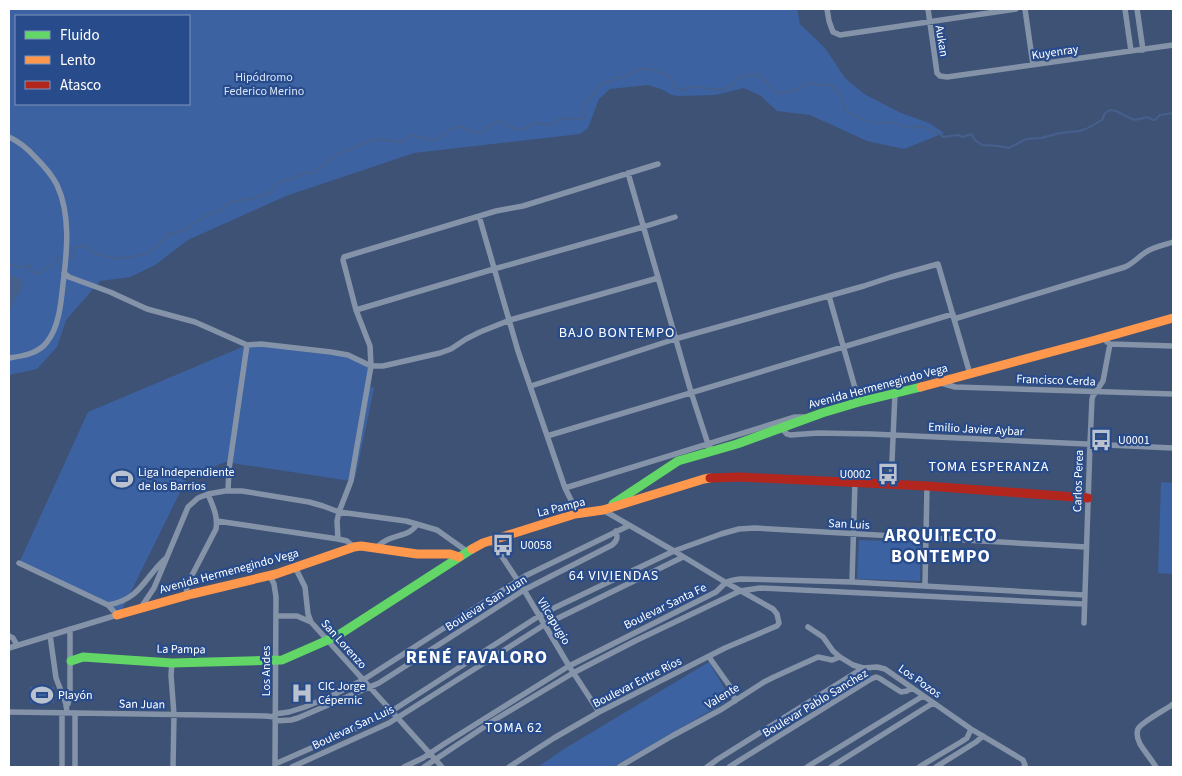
<svg xmlns="http://www.w3.org/2000/svg" width="1182" height="776" viewBox="0 0 1182 776" font-family="'Source Sans 3',sans-serif">
<rect width="100%" height="100%" fill="#3e5275"/>
<path fill="#3c62a1" fill-rule="evenodd" d="M9,9H797L800,24L825,48L845,78L864,94L901,113L929,123L944,133L904,149L867,141L810,115L777,111L761,96L744,88L715,95L679,96L672,95L661,89L648,85L610,89L599,99L588,128L580,134L414,153L286,196L188,240L155,265L130,277L100,281L66,320L57,347L37,369L9,375ZM16,16H189V104H16Z
M247,345L331,352L371,366L368,386L374,388L355,479L351,478V481L225,462L187,478L120,614L19,563L88,412Z
M1161,482L1173,483V574L1158,573Z
M859,540L921,542L920,581L857,579Z
M709,662L726,691V697L724,703L613,767H538L564,749Z
M30,687H54V703H30Z"/>
<path fill="#46608d" d="M9,274L23,280L21,290L9,311Z"/>
<g fill="none" stroke-linecap="round" stroke-linejoin="round">
<path stroke="#46608d" stroke-width="2" d="M70,257H72L75,248L80,246H87L94,253L116,259L120,257L127,258L149,253L169,234L182,231L208,214L215,213L233,201L250,199L262,195L268,194L277,184L281,181L295,178L305,173H313L338,154L372,140L378,139L402,142L412,135L432,140H436L452,128L463,127L476,133H481L492,124L500,121C508,126 516,131 526,128C529,126 533,123 537,123C545,123 551,129 558,119C566,117 576,121 584,118V108L586,102L594,94L597,87L603,83L611,81L615,77C624,79 626,77 633,72C644,65 661,72 671,78L673,85L681,91C685,89 689,87 693,87C712,87 726,97 738,78C742,77 750,74 753,74C765,75 770,89 778,94C784,92 788,91 795,90C802,89 808,78 817,85C821,85 827,84 830,85C837,88 845,102 844,109C854,116 867,122 878,123C881,123 884,122 886,122C898,121 904,132 918,126C926,127 934,132 942,135V137L959,135L962,137L969,135L970,134L972,135L975,140L982,145L999,146L1009,148L1026,139L1041,138L1060,133L1080,131L1086,129L1102,120L1105,113L1110,110L1116,111L1130,118L1135,120L1148,117L1152,120H1155L1160,115L1173,113
M9,265H15L20,268L28,265L30,266L31,271L38,274L55,263L58,258L61,257"/>
<path stroke="#8593a9" stroke-width="5.5" d="M827,9L829,21L833,32L840,35L1016,9
M928,9L937,73L940,76L947,77L1173,45
M1025,9L1033,65
M1125,9L1131,51
M1137,9L1143,50
M9,137C20,142 28,149 36,158C44,166 52,175 57,185C71,215 67,252 63,284C61,303 59,327 47,342C38,354 22,356 9,358
M628,173L691,392L708,444L712,450
M479,216L518,351L565,488L572,502L575,514
M64,273L69,277L110,292L147,309L195,322L247,345L261,344L331,352L348,355L371,366H383L440,353L451,349L466,339L480,332L510,320L658,278
M829,296L859,402
M356,310L494,269L643,227L675,217
M954,319L1125,267C1134,263 1138,257 1146,252C1153,247 1164,245 1173,242
M1107,342L1110,344L1173,346
M941,383L955,387L1173,394
M531,386L675,339L864,286L891,277L938,264L970,374
M781,428L787,434L790,435L818,433L871,434L1173,448
M547,436L953,314
M891,484L895,393
M565,488L795,417H804
M228,491L229,469L247,345
M217,521L338,539L347,541L354,547
M338,539L337,521L339,512L351,481L371,366L370,346L356,310L343,260L344,257L496,211L523,206L658,164
M491,540L524,590L569,666L599,712
M376,548C380,544 384,541 389,539C400,534 411,535 417,524
M295,567L305,587L308,614L311,622L442,767
M270,576L274,584L276,597L275,765
M852,582L855,482
M925,586L927,486
M186,596L187,587L189,581L216,529C218,515 213,507 208,494
M108,605C141,599 144,578 165,559
M140,609L154,588L188,507L198,498L208,494L225,491H242L309,502L323,506L339,512L406,521L437,530L468,552
M276,616H297L311,622
M1084,623L1090,444L1092,399L1093,396L1103,381L1110,344
M808,627L823,637L833,651L840,657L853,665L863,668L877,667L885,669L971,729L1023,760L1025,765L1024,767
M50,635L56,678L66,704L67,713
M9,636L13,638L17,645
M9,648L117,615L108,605L19,563
M709,657L731,688L735,701
M172,663L171,675L174,715L173,767
M66,706L68,704L70,695V629
M9,712L266,716L275,717
M275,714L289,712L305,707L331,696L363,680L525,576L628,526
M275,721L291,720L298,718L379,683L524,590L612,545C617,541 618,538 616,531
M275,764L384,716L539,616L554,608L674,551L721,534L739,529L755,528L1086,547
M62,767V713
M75,767V713
M292,767L389,723L544,625L683,557
M404,767L423,758L444,744L569,666L716,592C727,582 724,581 741,579L852,582L1084,595
M424,767L496,719L573,673L635,641L740,591L760,588L1084,604
M509,767L554,738L599,712L725,648L772,628L777,626L779,623L777,614L773,609L725,582L674,551L603,510
M619,767L672,736L722,709L764,682L774,677L818,657L832,660L840,657
M707,767L718,759L863,668
M729,767L871,679L876,677L879,678L901,692L907,691L912,688
M807,767L923,696
M831,767L933,703
M919,767L961,742L967,738L971,729
M936,767L976,742L983,736
M1156,767C1151,759 1145,752 1140,744C1138,740 1136,734 1138,729C1140,723 1167,709 1173,704"/>
<path stroke="#63d668" stroke-width="9" d="M613,504L678,461L737,444L822,413L859,402L921,387
M71,661L83,657L172,663L282,660L337,636L472,549"/>
<path stroke="#ff974d" stroke-width="9" d="M921,387L1092,341L1173,318
M472,549L483,543L575,514L603,510L704,479L710,478
M117,615L192,594L276,574L354,547L361,546L417,554H450L459,557"/>
<path stroke="#b3261e" stroke-width="9" d="M710,478L740,477L927,486L1088,498"/>
</g>
<defs>
<g id="bus-bare" transform="scale(1.725)"><path d="M-5-6H5V4H4V6H2V4H-2V6H-4V4H-5ZM-3.5-4V0h7V-4ZM-3.5 1.2v1.5H-2V1.2ZM2 1.2v1.5H3.5V1.2Z" fill="#bbc2cf" stroke="#284c8b" stroke-width="2.5" paint-order="stroke"/></g>
<g id="stadium-bare" transform="scale(1.725)"><path d="M0-5a6.5 5 0 1 0 0 10a6.5 5 0 1 0 0-10ZM-3.5-1.8h7v3.6h-7Z" fill="#bbc2cf" stroke="#284c8b" stroke-width="2.5" paint-order="stroke"/></g>
<g id="hospital-bare" transform="scale(1.725)"><path d="M-5-5h3v3.5h4V-5h3V5h-3V1.5h-4V5h-3Z" fill="#bbc2cf" stroke="#284c8b" stroke-width="2.5" paint-order="stroke"/></g>
</defs>
<g fill-rule="evenodd">
<use href="#bus-bare" x="1101" y="440"/>
<use href="#bus-bare" x="888" y="474"/>
<use href="#stadium-bare" x="122" y="479"/>
<use href="#bus-bare" x="503" y="545"/>
<use href="#hospital-bare" x="302" y="693"/>
<use href="#stadium-bare" x="42" y="695"/>
</g>
<g text-anchor="middle" stroke-width="4.5" stroke-linejoin="round" paint-order="stroke">
<g font-size="12" fill="#fff" stroke="#284c8b">
<text transform="translate(942 41) rotate(81)" y="4">Aukan</text>
<text transform="translate(1055 52) rotate(-8)" y="4">Kuyenray</text>
<text transform="translate(1056 380) rotate(2)" y="4">Francisco Cerda</text>
<text transform="translate(878 386) rotate(-15)" y="4">Avenida Hermenegindo Vega</text>
<text transform="translate(976 429) rotate(3)" y="4">Emilio Javier Aybar</text>
<text transform="translate(1078 481) rotate(-88)" y="4">Carlos Perea</text>
<text transform="translate(561 507) rotate(-14)" y="4">La Pampa</text>
<text transform="translate(849 524) rotate(3)" y="4">San Luis</text>
<text transform="translate(229 571) rotate(-15)" y="4">Avenida Hermenegindo Vega</text>
<text transform="translate(486 603) rotate(-32)" y="4">Boulevar San Juan</text>
<text transform="translate(665 606) rotate(-26)" y="4">Boulevar Santa Fe</text>
<text transform="translate(554 621) rotate(59)" y="4">Vilcapugio</text>
<text transform="translate(344 644) rotate(48)" y="4">San Lorenzo</text>
<text transform="translate(181 649) rotate(1)" y="4">La Pampa</text>
<text transform="translate(266 671) rotate(-90)" y="4">Los Andes</text>
<text transform="translate(920 681) rotate(35)" y="4">Los Pozos</text>
<text transform="translate(637 682) rotate(-27)" y="4">Boulevar Entre Ríos</text>
<text transform="translate(722 696) rotate(-31)" y="4">Valente</text>
<text transform="translate(815 703) rotate(-31)" y="4">Boulevar Pablo Sanchez</text>
<text transform="translate(142 704) rotate(1)" y="4">San Juan</text>
<text transform="translate(353 727) rotate(-25)" y="4">Boulevar San Luis</text>
</g>
<g font-size="12" fill="#dae5f8" stroke="#284c8b">
<text x="264" y="81">Hipódromo<tspan x="264" dy="14">Federico Merino</tspan></text>
</g>
<g font-size="12" fill="#fff" stroke="#284c8b" text-anchor="start">
<text x="1118" y="444">U0001</text>
<text x="138" y="476">Liga Independiente<tspan x="138" dy="14">de los Barrios</tspan></text>
<text x="871" y="478" text-anchor="end">U0002</text>
<text x="520" y="549">U0058</text>
<text x="318" y="690">CIC Jorge<tspan x="318" dy="14">Cépernic</tspan></text>
<text x="58" y="699">Playón</text>
</g>
<g font-size="14" letter-spacing="1" fill="#fff" stroke="#284c8b">
<text x="617" y="337">BAJO BONTEMPO</text>
<text x="989" y="471">TOMA ESPERANZA</text>
<text x="614" y="580">64 VIVIENDAS</text>
<text x="514" y="732">TOMA 62</text>
</g>
<g font-size="18" font-weight="bold" letter-spacing="1" fill="#fff" stroke="#284c8b">
<text x="941" y="541">ARQUITECTO<tspan x="941" dy="21">BONTEMPO</tspan></text>
<text x="477" y="663">RENÉ FAVALORO</text>
</g>
</g>
<rect width="1182" height="776" fill="none" stroke="#ffffff" stroke-width="20"/>
<rect x="15" y="15" width="175" height="90" fill="#284c8b" stroke="#7e94b9"/>
<rect x="25" y="31" width="25" height="8" fill="#63d668" stroke="#7e94b9"/>
<text x="60" y="40" font-size="15" fill="#ffffff">Fluido</text>
<rect x="25" y="56" width="25" height="8" fill="#ff974d" stroke="#7e94b9"/>
<text x="60" y="65" font-size="15" fill="#ffffff">Lento</text>
<rect x="25" y="81" width="25" height="8" fill="#b3261e" stroke="#7e94b9"/>
<text x="60" y="90" font-size="15" fill="#ffffff">Atasco</text>
</svg>
